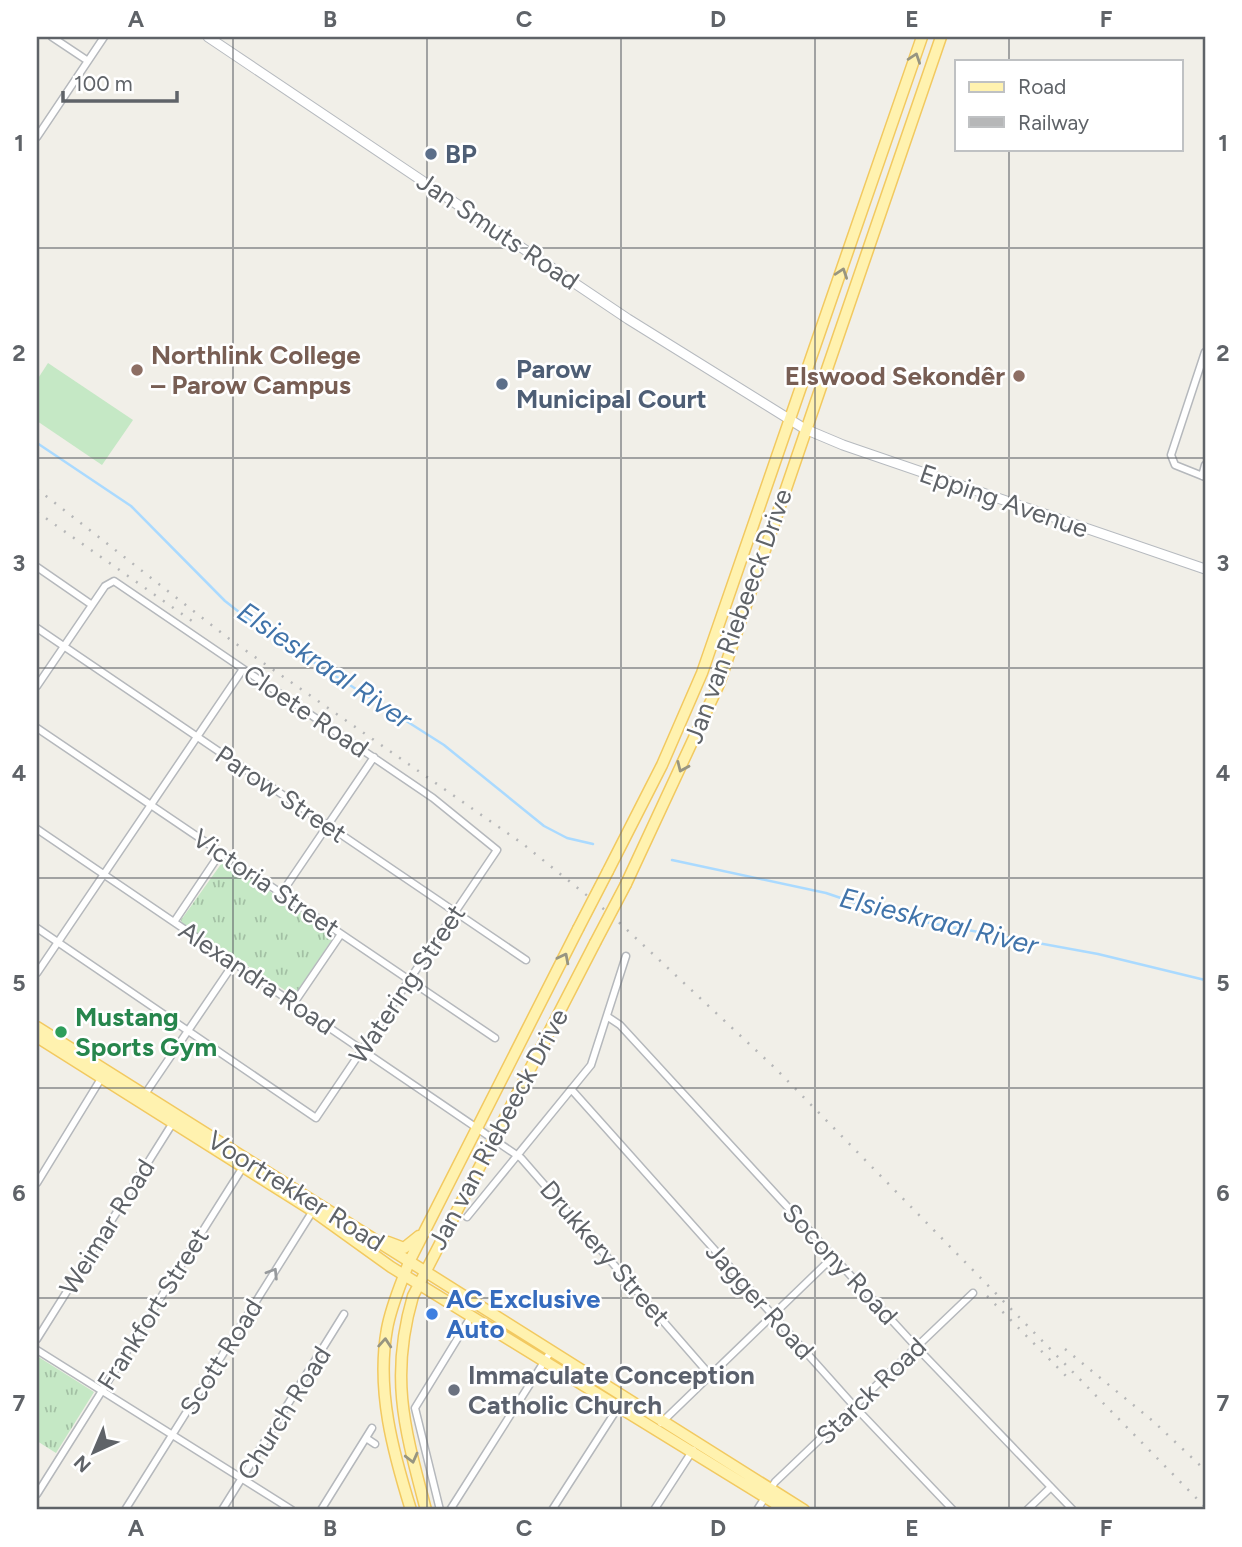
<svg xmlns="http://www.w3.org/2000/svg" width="1242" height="1547" viewBox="0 0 1242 1547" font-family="Figtree,sans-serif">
<defs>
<pattern id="grass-tufts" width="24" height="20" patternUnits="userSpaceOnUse" patternTransform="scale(1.75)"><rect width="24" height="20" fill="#c5e8c5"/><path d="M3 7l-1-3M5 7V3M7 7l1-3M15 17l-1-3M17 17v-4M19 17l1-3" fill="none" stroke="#a3c0a4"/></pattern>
</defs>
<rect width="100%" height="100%" fill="#f1efe8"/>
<path fill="url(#grass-tufts)" d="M224,860L332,934L333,938L294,996L182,923L181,920Z
M37,1356L94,1392L56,1453L37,1441Z"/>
<path fill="#c5e8c5" d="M48,363L133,420L102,465L37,421V380Z"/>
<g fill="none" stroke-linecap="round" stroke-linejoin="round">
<path stroke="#aadaff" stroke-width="2.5" d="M37,443L131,506L225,601L257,626L444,745L544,826L567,838L593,844
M672,860L826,893L897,917L1098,954L1205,980"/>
<g stroke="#b5b8bc" stroke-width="9">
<path id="street" d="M52,37L88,61
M37,137L104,37
M1205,352L1171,455L1175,465L1205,477
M1202,476L1205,465
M37,567L92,605
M37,628L526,960
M37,686L105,586L114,581L433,798L497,850L316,1118L37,928
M37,728L495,1038
M37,829L521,1158L710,1375
M281,894L374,757
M174,922L221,852
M37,973L243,669
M294,1003L341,934
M608,1017L620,1025L921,1352L1073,1510
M571,1089L854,1406L953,1510
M143,1097L234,963
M37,1183L102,1077
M467,1217L591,1065L626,956
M37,1339L174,1121
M37,1350L292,1510
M661,1423L834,1256
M366,1438L375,1444
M37,1494L243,1167
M125,1510L314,1209
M222,1510L344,1314
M321,1510L372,1428
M440,1510L415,1408L472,1315
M450,1510L551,1351
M552,1510L619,1406
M654,1510L693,1450
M757,1510L775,1482L973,1293
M1027,1510L1051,1487"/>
</g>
<g stroke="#b6babf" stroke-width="11">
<path id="secondary" d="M208,37L628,319L805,429L843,445L1205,569"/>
</g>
<g stroke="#f2c960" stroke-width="13">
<path id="primary" d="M608,871L662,765L702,673L922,37
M626,884L719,684L941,37
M37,1027L804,1510
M37,1037L313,1211L391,1267L786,1510
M388,1242L404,1248L419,1236
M411,1510C393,1452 376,1390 387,1329C391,1306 401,1284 409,1262L578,929
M426,1510C405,1430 389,1378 413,1296L595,943"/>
</g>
<use href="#street" stroke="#fff" stroke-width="6"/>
<use href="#secondary" stroke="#fff" stroke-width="9"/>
<use href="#primary" stroke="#fff2af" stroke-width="10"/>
<path stroke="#b6b7b8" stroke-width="2.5" stroke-dasharray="2 9" stroke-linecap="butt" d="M37,489L232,641L523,844L610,914L775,1068L1205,1507
M37,512L192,621
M987,1296L1066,1376
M1065,1349L1154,1422L1205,1470"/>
<g stroke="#f2c960" stroke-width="13" stroke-linecap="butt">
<path id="primary-bridge" d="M578,929L608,871
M595,943L626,884"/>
</g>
<use href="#primary-bridge" stroke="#fff2af" stroke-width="10"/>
</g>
<defs><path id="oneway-chevron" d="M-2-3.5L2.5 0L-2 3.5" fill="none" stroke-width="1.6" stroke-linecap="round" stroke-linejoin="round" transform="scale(1.75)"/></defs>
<g stroke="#979581">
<use href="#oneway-chevron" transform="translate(915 58) rotate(-71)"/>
<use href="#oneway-chevron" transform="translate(842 273) rotate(-71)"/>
<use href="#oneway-chevron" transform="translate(682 767) rotate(114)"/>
<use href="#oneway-chevron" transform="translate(564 958) rotate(-63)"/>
<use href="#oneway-chevron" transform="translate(385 1343) rotate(-86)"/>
<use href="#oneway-chevron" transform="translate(412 1458) rotate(76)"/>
</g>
<use stroke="#979a9d" href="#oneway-chevron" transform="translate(273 1273) rotate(-58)"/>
<path fill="none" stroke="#5f6368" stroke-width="2" stroke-opacity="0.55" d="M233,37V1510M427,37V1510M621,37V1510M815,37V1510M1009,37V61M1009,149V1510M37,248H1205M37,458H1205M37,668H1205M37,878H1205M37,1088H1205M37,1298H1205"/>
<g fill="#5c6f8a" stroke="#fff" stroke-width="2.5">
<circle cx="431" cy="154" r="7"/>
<circle cx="502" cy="384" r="7"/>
</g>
<g fill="#8d6e63" stroke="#fff" stroke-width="2.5">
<circle cx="137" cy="370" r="7"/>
<circle cx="1019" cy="376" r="7"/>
</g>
<circle fill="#2e9e5b" stroke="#fff" stroke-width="2.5" cx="61" cy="1032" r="7"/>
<circle fill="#3f7fe0" stroke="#fff" stroke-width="2.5" cx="432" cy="1314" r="7"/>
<circle fill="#6b7280" stroke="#fff" stroke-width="2.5" cx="454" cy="1390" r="7"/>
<g text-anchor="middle" stroke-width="5" stroke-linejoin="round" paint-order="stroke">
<g font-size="26" font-weight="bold" fill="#4e5e75" stroke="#fff" text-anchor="start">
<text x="445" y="163">BP</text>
<text x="516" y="378">Parow<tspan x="516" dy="30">Municipal Court</tspan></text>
</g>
<g font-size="26" fill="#5f6368" stroke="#fff">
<text transform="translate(498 231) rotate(34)" y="9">Jan Smuts Road</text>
<text transform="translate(1004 501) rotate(19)" y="9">Epping Avenue</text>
<text transform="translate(738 616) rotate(-70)" y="9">Jan van Riebeeck Drive</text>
<text transform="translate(306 711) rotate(34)" y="9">Cloete Road</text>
<text transform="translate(281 794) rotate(34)" y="9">Parow Street</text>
<text transform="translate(266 883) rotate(34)" y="9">Victoria Street</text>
<text transform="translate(257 978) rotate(34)" y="9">Alexandra Road</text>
<text transform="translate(407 984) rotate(-56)" y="9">Watering Street</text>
<text transform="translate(498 1129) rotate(-62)" y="9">Jan van Riebeeck Drive</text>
<text transform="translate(296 1191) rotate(32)" y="9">Voortrekker Road</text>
<text transform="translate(107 1227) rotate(-58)" y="9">Weimar Road</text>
<text transform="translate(605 1253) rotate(49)" y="9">Drukkery Street</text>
<text transform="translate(840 1264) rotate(47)" y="9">Socony Road</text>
<text transform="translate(760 1301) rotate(48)" y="9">Jagger Road</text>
<text transform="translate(153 1309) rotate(-58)" y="9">Frankfort Street</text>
<text transform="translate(221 1357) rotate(-58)" y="9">Scott Road</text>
<text transform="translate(871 1391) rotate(-44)" y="9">Starck Road</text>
<text transform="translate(284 1413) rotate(-58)" y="9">Church Road</text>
</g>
<g font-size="26" font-weight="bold" fill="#785e54" stroke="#fff" text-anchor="start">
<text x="151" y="364">Northlink College<tspan x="151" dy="30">– Parow Campus</tspan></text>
<text x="1005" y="385" text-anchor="end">Elswood Sekondêr</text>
</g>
<g font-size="26" font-weight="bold" fill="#27864d" stroke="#fff" text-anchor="start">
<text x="75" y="1026">Mustang<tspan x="75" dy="30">Sports Gym</tspan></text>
</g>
<g font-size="26" font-weight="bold" fill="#366cbe" stroke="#fff" text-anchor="start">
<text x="446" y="1308">AC Exclusive<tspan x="446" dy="30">Auto</tspan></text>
</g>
<g font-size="26" font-weight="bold" fill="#5b616d" stroke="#fff" text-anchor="start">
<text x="468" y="1384">Immaculate Conception<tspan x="468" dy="30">Catholic Church</tspan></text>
</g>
<g font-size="28" font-style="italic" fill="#4174aa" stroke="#fff">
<text transform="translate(325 665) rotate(34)" y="10">Elsieskraal River</text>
<text transform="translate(939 921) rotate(14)" y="10">Elsieskraal River</text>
</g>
</g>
<rect width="1242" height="1547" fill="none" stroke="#ffffff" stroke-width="77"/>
<rect x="955" y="60" width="228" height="91" fill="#ffffff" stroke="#bfc1c3" stroke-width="2"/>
<rect x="969" y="82" width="35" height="10" fill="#fff2af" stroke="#bfc1c3" stroke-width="2"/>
<text x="1018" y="94" font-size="21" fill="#5f6368">Road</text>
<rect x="969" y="117" width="35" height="10" fill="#b6b7b8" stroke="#bfc1c3" stroke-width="2"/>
<text x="1018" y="130" font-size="21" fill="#5f6368">Railway</text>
<g transform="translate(94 1452) rotate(224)" stroke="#ffffff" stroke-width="5" paint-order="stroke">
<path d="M0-5L12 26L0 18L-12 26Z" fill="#5f6368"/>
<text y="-10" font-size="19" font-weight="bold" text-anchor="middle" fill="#5f6368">N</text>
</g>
<path d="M63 91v10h114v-10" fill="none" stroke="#5f6368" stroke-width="3.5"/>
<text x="74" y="91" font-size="21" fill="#5f6368" stroke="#ffffff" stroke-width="5" paint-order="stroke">100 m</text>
<rect x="38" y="38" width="1166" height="1470" fill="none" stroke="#5f6368" stroke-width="2.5"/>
<g font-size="23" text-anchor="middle" font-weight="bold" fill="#5f6368">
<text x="136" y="27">A</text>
<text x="330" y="27">B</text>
<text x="524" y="27">C</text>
<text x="718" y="27">D</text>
<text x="912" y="27">E</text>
<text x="1106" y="27">F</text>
<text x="19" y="151">1</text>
<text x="1223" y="151">1</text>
<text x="19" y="361">2</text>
<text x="1223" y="361">2</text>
<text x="19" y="571">3</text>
<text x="1223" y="571">3</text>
<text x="19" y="781">4</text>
<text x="1223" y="781">4</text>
<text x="19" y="991">5</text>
<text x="1223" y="991">5</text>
<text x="19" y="1201">6</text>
<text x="1223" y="1201">6</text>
<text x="19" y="1411">7</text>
<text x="1223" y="1411">7</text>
<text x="136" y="1536">A</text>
<text x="330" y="1536">B</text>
<text x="524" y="1536">C</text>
<text x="718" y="1536">D</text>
<text x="912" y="1536">E</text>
<text x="1106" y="1536">F</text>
</g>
</svg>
